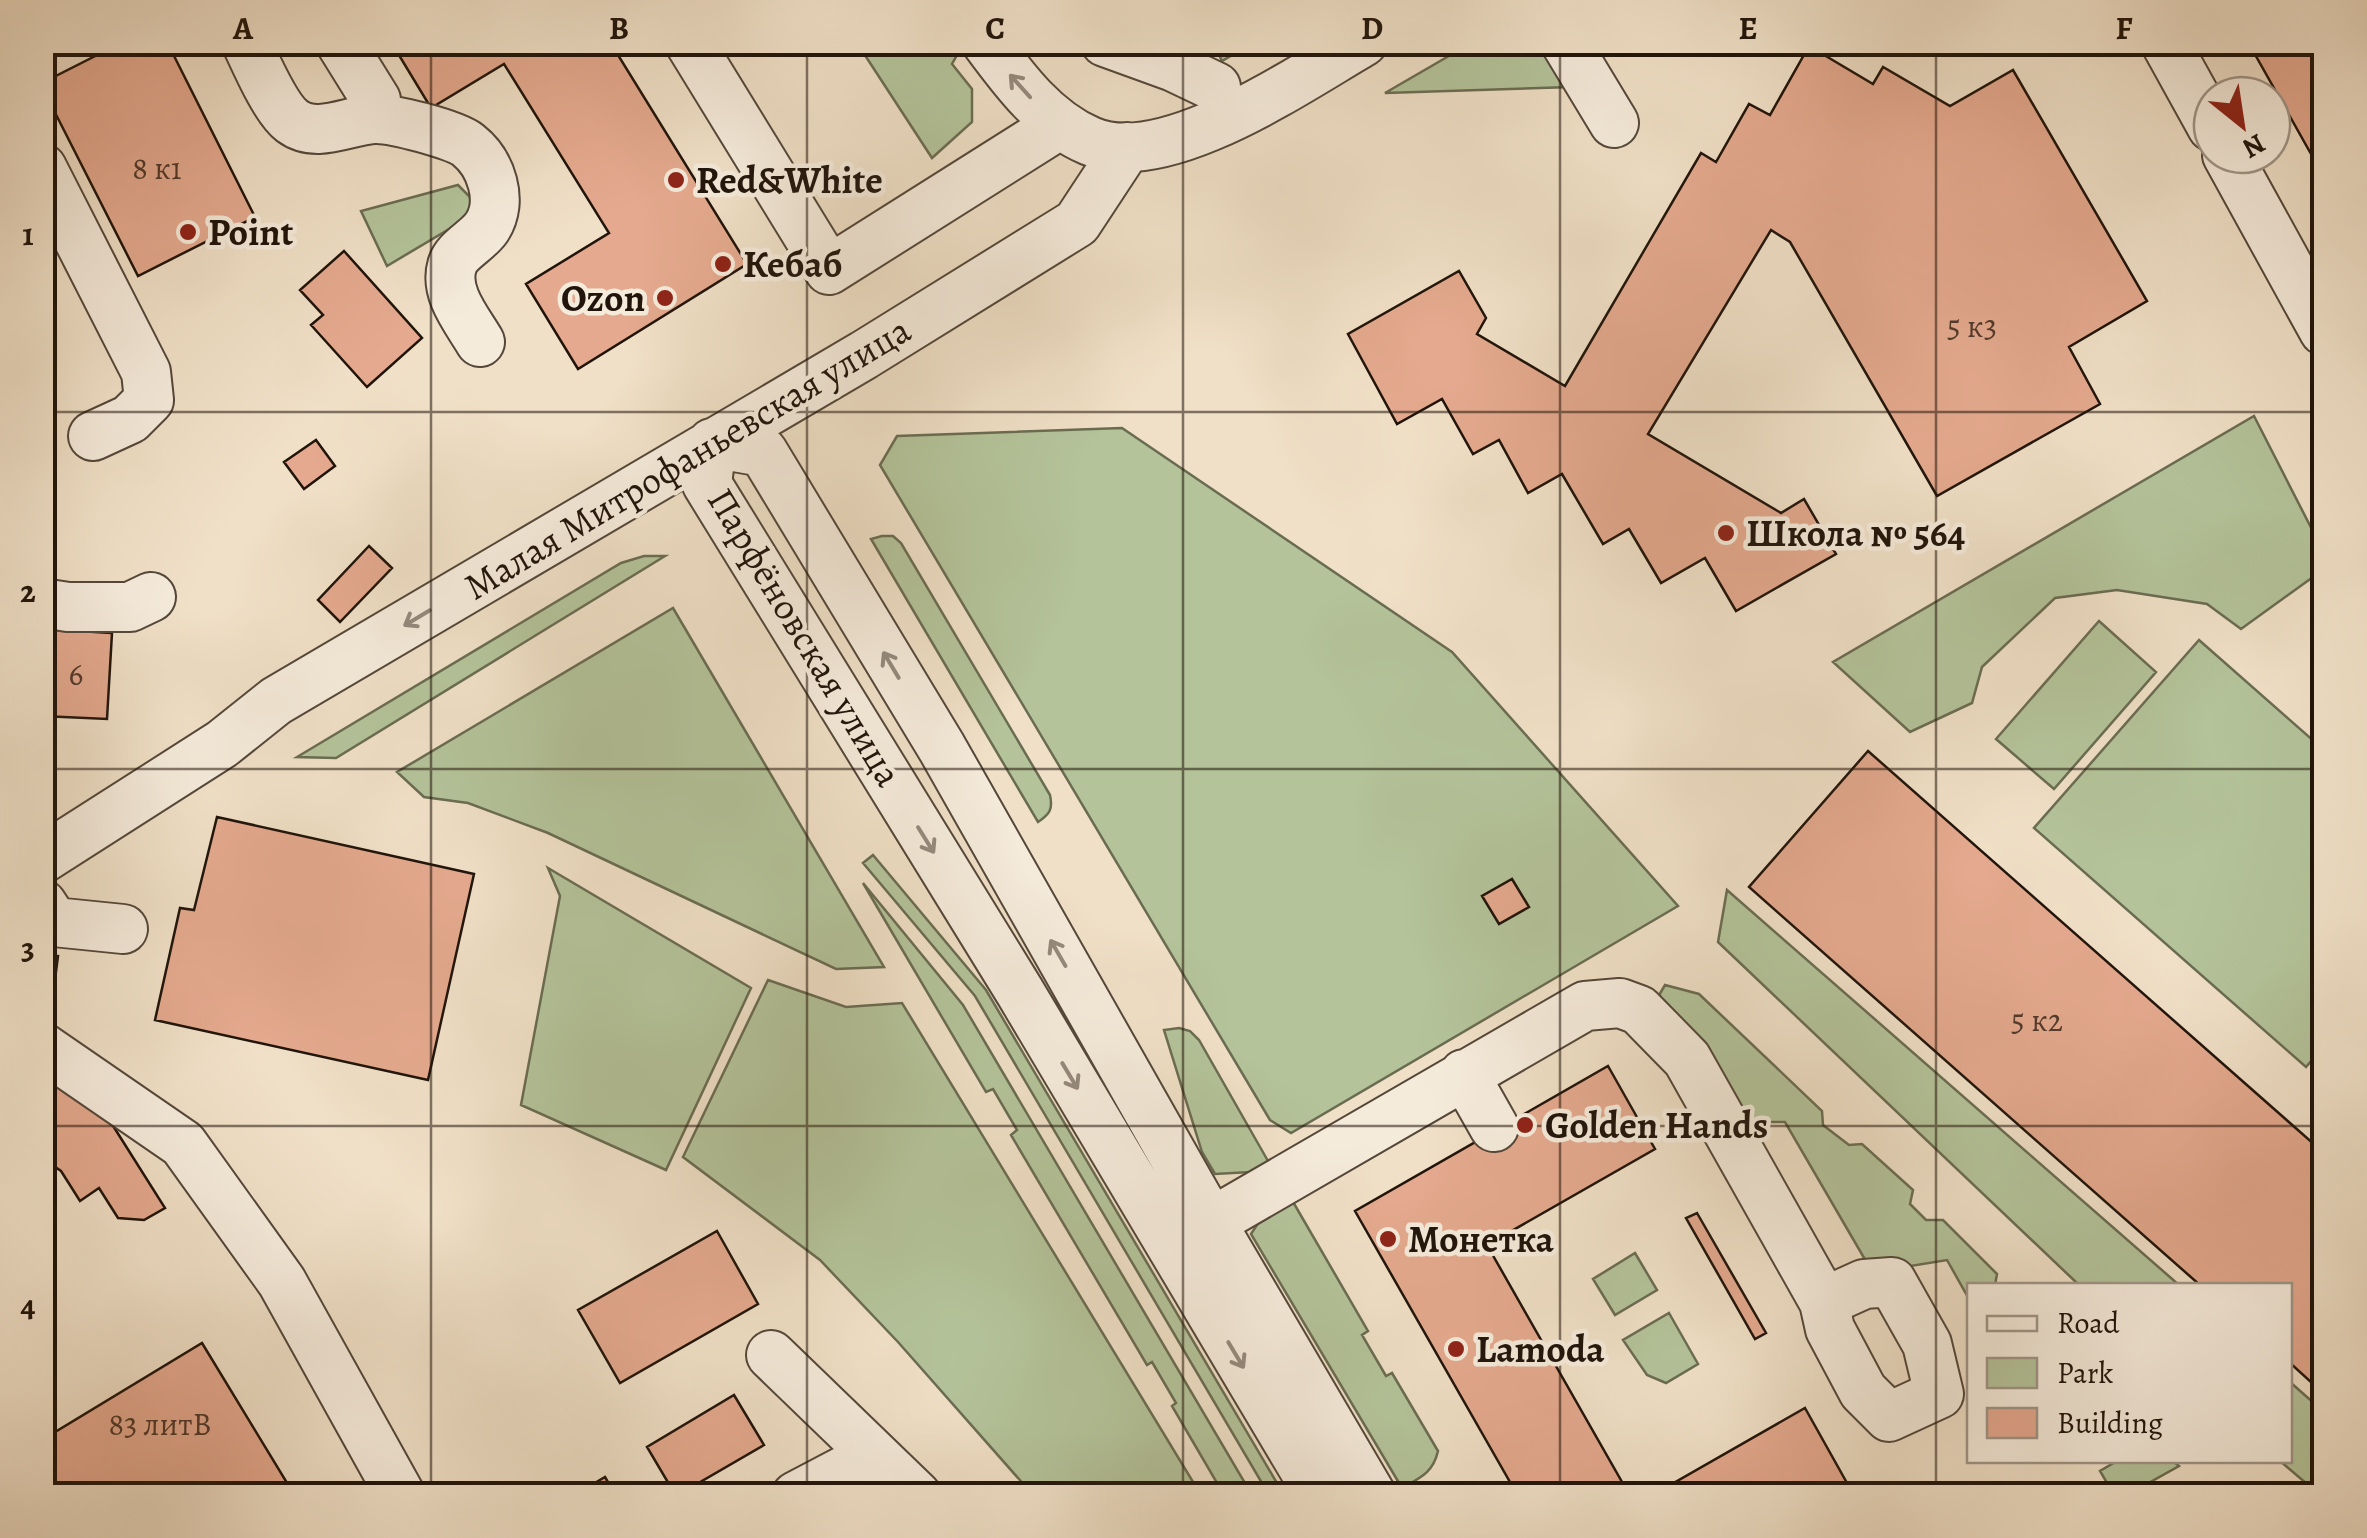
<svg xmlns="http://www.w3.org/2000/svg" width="2367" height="1538" viewBox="0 0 2367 1538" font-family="Alegreya,serif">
<rect width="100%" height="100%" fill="#f0e0c7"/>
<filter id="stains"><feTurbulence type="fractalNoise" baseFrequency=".002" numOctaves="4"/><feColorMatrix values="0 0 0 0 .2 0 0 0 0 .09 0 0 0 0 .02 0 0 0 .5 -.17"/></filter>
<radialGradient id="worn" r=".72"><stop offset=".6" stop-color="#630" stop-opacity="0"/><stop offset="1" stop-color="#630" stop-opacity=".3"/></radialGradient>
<path fill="#b4c39a" stroke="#6a6c52" stroke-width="2.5" d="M1473,42L1540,43L1570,87L1385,93Z
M857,43H957L961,48L952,64L972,89V122L932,158Z
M1213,43H1253L1222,61Z
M458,185L470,197L471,216L387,266L361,211Z
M2254,416L2324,553V569L2241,629L2207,604L2117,590L2055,598L1982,667L1972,703L1910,732L1833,662Z
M1122,428L1452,652L1678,906L1291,1133L1270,1120L880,465L897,436Z
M882,536H893L901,543L1050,795C1053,809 1050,814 1038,822L871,539Z
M644,556H665L336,758L297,757L621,563Z
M673,608L884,967L836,969L548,833L468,803L424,797L397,772Z
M2099,621L2156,672L2054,789L1996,739Z
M2199,640L2324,750V1046L2306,1067L2034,828Z
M873,855L986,990L1284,1495H1269L975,996L863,863Z
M548,868L751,988L666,1170L521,1105L560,896Z
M863,883L963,1005L1252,1495H1224L1172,1406L1176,1403L1152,1362L1147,1365L1011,1135L1017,1130L993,1089L986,1092Z
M1727,890L2179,1285H2079L1718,942Z
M768,980L846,1007L902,1003L1201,1495H1033L898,1342L820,1260L683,1157Z
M1665,985L1699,994L1822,1111L1823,1125L1849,1145L1862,1144L1913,1190L1910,1204L1926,1220H1943L1997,1274L1995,1285L1970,1286L1969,1299L1947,1260L1898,1268L1867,1263L1785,1122H1745L1652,1007Z
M1179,1028L1190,1031L1199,1040L1268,1161L1251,1172L1215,1174L1202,1152L1164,1030Z
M1289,1195L1368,1331L1362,1335L1386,1376L1392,1373L1438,1451C1433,1473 1420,1478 1402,1488L1251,1234L1268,1208Z
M1635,1253L1657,1290L1615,1315L1593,1279Z
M1669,1313L1698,1364L1666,1383L1647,1375L1623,1340Z
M2290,1382L2324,1412V1495H2320L2280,1461L2290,1460Z
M2117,1461H2173L2179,1466L2127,1495H2114L2100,1471Z"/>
<path fill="#e4a98e" stroke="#20140b" stroke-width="2.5" d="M123,42H167L255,217L138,276L42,87V83Z
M391,42H610L747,264L578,369L526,284L609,233L504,64L431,108Z
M2248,42H2324V177Z
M1809,46L1873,84L1883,67L1950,106L2013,70L2147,301L2069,347L2100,404L1937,496L1790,242L1771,230L1648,434L1781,513L1804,499L1836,554L1736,611L1705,558L1661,583L1629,529L1603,544L1562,474L1528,493L1499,440L1473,454L1442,399L1397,424L1348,334L1459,271L1486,318L1477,334L1565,386L1701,153L1716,162L1749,104L1770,115Z
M344,251L422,338L367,387L311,325L323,315L300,290Z
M316,440L335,466L304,489L284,462Z
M369,546L392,568L340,622L318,600Z
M42,629L112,633L107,719L42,716Z
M1868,751L2324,1153V1394L2290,1363V1286H2201L1749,887Z
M217,817L474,874L428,1080L155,1020L180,908L194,910Z
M1512,879L1529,907L1499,924L1482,896Z
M42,954L58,956L53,995L42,994Z
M1608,1066L1655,1149L1487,1245L1630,1496H1518L1355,1211Z
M42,1075L110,1121L165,1208L144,1220L118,1218L99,1188L80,1201L61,1171L42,1158Z
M1697,1213L1766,1333L1755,1339L1686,1218Z
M717,1231L758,1304L620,1383L578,1310Z
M202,1343L295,1496H42V1440Z
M734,1395L764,1445L676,1496L647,1447Z
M1805,1408L1852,1492L1847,1496H1651Z
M605,1477L616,1496H573Z"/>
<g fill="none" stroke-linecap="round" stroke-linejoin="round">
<g stroke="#54473a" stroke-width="52">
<path id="minor" d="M246,42C256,63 275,108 292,121C316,139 347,121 373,119C391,118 454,134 468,145C491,163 504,201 487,227C478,241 456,250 452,266C444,293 467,320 480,342
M340,42L376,100L375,118
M689,42L829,270L1059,125
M986,42C1014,80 1045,122 1090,141C1164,173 1299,79 1363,42
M1105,42L1174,67L1216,87
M1565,42L1614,123
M2165,42L2212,127
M2227,155L2324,331
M42,168L146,372L149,400L130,419L93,436
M712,443L763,452L942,748L1211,1222L1372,1496
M712,443L707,484L1020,992L1320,1496
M42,603L68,607H130L151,597
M42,859L222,744L276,701L864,355L1077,223L1127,147
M42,904L54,922L123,929
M42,1047L183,1144L282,1282L401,1496
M1464,1074L1494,1127
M1172,1245L1585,1006L1620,1003L1639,1010L1687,1059L1824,1302L1830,1329L1863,1391L1889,1417L1939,1394L1927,1344L1892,1282L1864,1284L1824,1302
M771,1355L917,1496
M796,1496L874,1455"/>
</g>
<use href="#minor" stroke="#f5ebdb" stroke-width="48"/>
</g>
<defs><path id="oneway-shaft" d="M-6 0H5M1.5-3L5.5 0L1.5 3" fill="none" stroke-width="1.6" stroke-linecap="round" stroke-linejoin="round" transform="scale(2.5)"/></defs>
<g stroke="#958a7d">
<use href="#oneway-shaft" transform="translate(1020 86) rotate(-132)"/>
<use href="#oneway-shaft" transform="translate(417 618) rotate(149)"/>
<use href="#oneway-shaft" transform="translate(891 665) rotate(-121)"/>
<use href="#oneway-shaft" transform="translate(926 840) rotate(58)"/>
<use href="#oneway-shaft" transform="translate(1058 953) rotate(-120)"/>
<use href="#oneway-shaft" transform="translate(1070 1076) rotate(59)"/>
<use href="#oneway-shaft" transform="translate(1236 1355) rotate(59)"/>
</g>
<path fill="none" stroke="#20140b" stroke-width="2.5" stroke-opacity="0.55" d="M431,42V1496M807,42V1496M1183,42V1496M1560,42V1496M1936,42V1496M42,412H2324M42,769H2324M42,1126H2324"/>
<g fill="#8f2418" stroke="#f5ebdb" stroke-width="4">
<circle cx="676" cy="180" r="10"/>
<circle cx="188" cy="232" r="10"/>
<circle cx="723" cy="264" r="10"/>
<circle cx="665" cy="298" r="10"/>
<circle cx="1726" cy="533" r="10"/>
<circle cx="1525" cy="1125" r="10"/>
<circle cx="1388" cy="1239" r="10"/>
<circle cx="1456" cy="1349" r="10"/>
</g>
<g text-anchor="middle" stroke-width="9" stroke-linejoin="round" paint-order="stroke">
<g font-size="32" fill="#51392c">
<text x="157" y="179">8 к1</text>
<text x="1972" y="337">5 к3</text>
<text x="76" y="685">6</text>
<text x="2037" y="1031">5 к2</text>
<text x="160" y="1435">83 литВ</text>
</g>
<g font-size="38" font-weight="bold" fill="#20140b" stroke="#f5ebdb" text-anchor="start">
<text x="696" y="193">Red&amp;White</text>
<text x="208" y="245">Point</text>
<text x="743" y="277">Кебаб</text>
<text x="645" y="311" text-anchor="end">Ozon</text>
<text x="1746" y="546">Школа № 564</text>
<text x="1545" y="1138">Golden Hands</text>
<text x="1408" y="1252">Монетка</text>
<text x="1476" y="1362">Lamoda</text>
</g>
<g font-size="38" fill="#20140b" stroke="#f5ebdb">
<text transform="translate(687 458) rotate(-31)" y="13">Малая Митрофаньевская улица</text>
<text transform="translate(805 637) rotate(59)" y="13">Парфёновская улица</text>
</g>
</g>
<rect width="2367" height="1538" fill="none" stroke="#f0e0c7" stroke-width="110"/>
<rect x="1967" y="1283" width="325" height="180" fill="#f5ebdb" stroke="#a09588" stroke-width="2.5"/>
<rect x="1987" y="1316" width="50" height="15" fill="#f5ebdb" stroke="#a09588" stroke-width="2.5"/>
<text x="2057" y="1333" font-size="30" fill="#20140b">Road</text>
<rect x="1987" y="1358" width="50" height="30" fill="#b4c39a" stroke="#a09588" stroke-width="2.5"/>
<text x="2057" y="1383" font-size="30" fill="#20140b">Park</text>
<rect x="1987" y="1408" width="50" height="30" fill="#e4a98e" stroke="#a09588" stroke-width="2.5"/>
<text x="2057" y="1433" font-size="30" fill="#20140b">Building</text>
<g transform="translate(2242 125) rotate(150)"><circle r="48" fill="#f5ebdb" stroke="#a09588" stroke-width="2.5"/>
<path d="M0-8L18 38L0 25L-18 38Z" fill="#8f2418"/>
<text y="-15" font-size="28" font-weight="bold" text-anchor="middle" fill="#20140b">N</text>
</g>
<rect x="55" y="55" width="2257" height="1428" fill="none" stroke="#20140b" stroke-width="4"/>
<g font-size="32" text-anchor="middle" font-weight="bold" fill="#20140b">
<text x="243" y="39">A</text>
<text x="619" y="39">B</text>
<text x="995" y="39">C</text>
<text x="1372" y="39">D</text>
<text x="1748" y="39">E</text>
<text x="2124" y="39">F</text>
<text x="28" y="245">1</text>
<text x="28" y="602">2</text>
<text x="28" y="959">3</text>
<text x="28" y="1316">4</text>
</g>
<rect width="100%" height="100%" filter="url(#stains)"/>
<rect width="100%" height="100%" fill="url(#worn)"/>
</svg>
